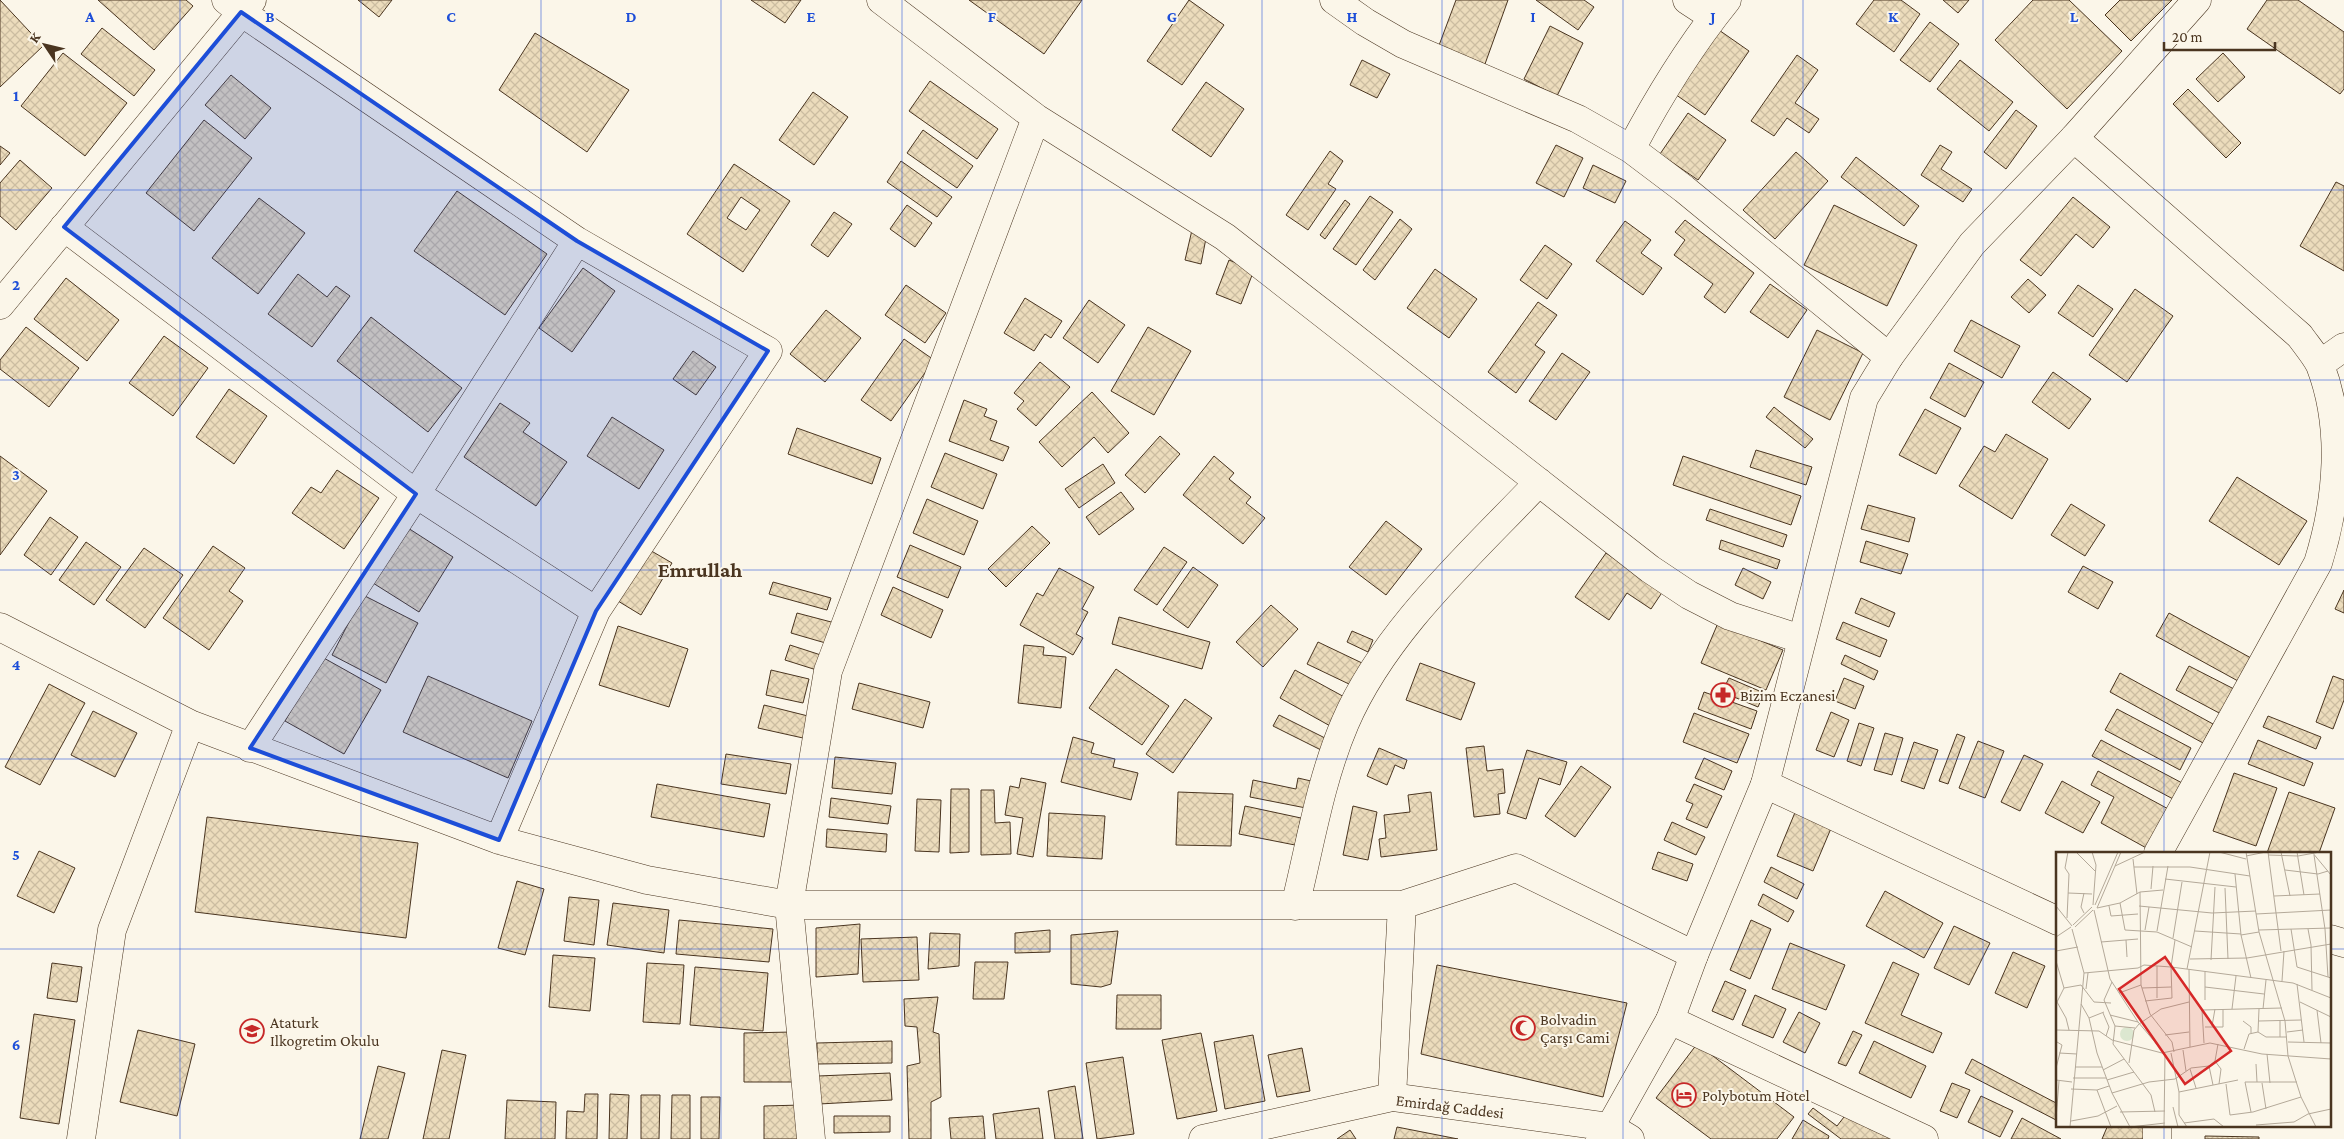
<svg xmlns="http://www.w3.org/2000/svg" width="2344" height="1139" viewBox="0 0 2344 1139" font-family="'Crimson Pro',serif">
<defs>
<pattern id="building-cross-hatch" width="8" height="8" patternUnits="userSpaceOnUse" patternTransform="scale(1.25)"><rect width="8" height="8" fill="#ecdcbc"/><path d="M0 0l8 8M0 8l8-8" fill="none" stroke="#ccbda1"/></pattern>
</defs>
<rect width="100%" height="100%" fill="#fbf6e9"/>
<path fill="url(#building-cross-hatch)" stroke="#4a3520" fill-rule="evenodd" d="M0,0L43,46L0,87Z
M98,0H186L193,6L154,50Z
M358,0H392L379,17Z
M751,0H801L785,23Z
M969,0H1082L1044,54Z
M1189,0L1224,25L1182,85L1147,61Z
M1456,0H1508L1485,64L1438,48Z
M1536,0H1584L1594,7L1578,30Z
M1874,0H1901L1920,14L1894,52L1856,24Z
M1943,0H1969L1958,13Z
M2033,0H2069L2122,51L2067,109L1995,40Z
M2120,0H2172L2131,41L2105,15Z
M2267,0H2298L2344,32V89L2340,94L2247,29Z
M1930,22L1959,44L1930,82L1900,60Z
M1550,26L1583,43L1557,96L1524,79Z
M102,28L155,70L134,96L81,54Z
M1716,28L1749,51L1705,115L1672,92Z
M535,33L629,90L587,152L499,90Z
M63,53L127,103L85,156L21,106Z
M2223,53L2245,77L2218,102L2196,79Z
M1797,55L1818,70L1795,103L1819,119L1809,133L1787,118L1774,136L1751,121Z
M1362,60L1390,74L1377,98L1350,85Z
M1960,60L2013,102L1989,131L1937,89Z
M231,75L271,108L245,139L205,105Z
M930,81L998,129L977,159L909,111Z
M1206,82L1244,109L1211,157L1172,130Z
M2188,89L2241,143L2226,158L2173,104Z
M813,92L848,117L814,165L779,140Z
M2016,110L2037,126L2006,169L1984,152Z
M1688,113L1726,140L1698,180L1660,154Z
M204,120L252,158L194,231L146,193Z
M923,130L973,166L957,188L907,153Z
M1556,145L1583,158L1564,197L1536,183Z
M1940,145L1952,152L1941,169L1972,189L1963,202L1921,175Z
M0,146L10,153L0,165Z
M1330,151L1343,161L1328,184L1336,189L1308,230L1286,215Z
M1796,152L1828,181L1775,239L1743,210Z
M1856,157L1919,206L1904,226L1841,177Z
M20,160L52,188L16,230L0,216V183Z
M901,161L952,197L937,217L887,182Z
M734,164L790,201L743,272L687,234ZM741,197L760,210L746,230L727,218Z
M1593,165L1626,181L1615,203L1583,188Z
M2336,182L2344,186V271L2300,246Z
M457,191L547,254L505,315L414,251Z
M1370,196L1393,212L1356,265L1333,249Z
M2073,197L2110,227L2093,248L2076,234L2041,276L2020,260Z
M259,198L305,233L258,294L212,258Z
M1345,200L1350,204L1325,239L1320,235Z
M907,205L932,223L915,247L890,229Z
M1834,205L1917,245L1887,306L1804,265Z
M834,212L852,224L828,257L811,245Z
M1400,219L1412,229L1375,280L1363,270Z
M1685,220L1754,273L1725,313L1704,297L1713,284L1674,255L1685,240L1675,232Z
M1625,221L1651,240L1641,253L1662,268L1643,295L1596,261Z
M1192,230L1207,233L1201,264L1185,260Z
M1545,245L1572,264L1547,299L1520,280Z
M1229,260L1254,270L1241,304L1216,294Z
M583,268L615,291L572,352L539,328Z
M1435,269L1477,299L1449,338L1407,308Z
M298,274L327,297L336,286L350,296L312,347L268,314Z
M66,278L119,320L87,361L34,319Z
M2028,279L2046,295L2029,313L2011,297Z
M1770,284L1807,310L1788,338L1750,312Z
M906,285L946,313L925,343L885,315Z
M2078,285L2113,309L2093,337L2058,313Z
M2135,289L2173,316L2127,382L2089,355Z
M1025,298L1062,321L1051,338L1045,334L1034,351L1004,333Z
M1089,300L1125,325L1098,363L1063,338Z
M1538,302L1557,315L1535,345L1545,352L1516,393L1488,372Z
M826,310L861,338L825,382L790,354Z
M371,317L462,388L428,432L337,361Z
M1971,320L2020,346L2002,378L1954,351Z
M26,327L79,368L49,407L0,369V360Z
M1148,327L1191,351L1154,415L1111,391Z
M1817,330L1863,353L1830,420L1784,397Z
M164,336L208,368L173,416L129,383Z
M904,339L934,360L891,421L861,400Z
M693,351L716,367L696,395L673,379Z
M1562,353L1590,372L1556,420L1529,401Z
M1040,362L1070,387L1036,426L1017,409L1024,401L1014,393Z
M1949,363L1984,382L1965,417L1930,398Z
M2053,372L2091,399L2069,429L2032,402Z
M229,389L267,416L234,464L196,437Z
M1092,392L1129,433L1108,453L1094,437L1062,467L1039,442Z
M964,400L987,409L984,416L997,421L990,440L1009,447L1003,461L949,441Z
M500,403L530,423L523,432L567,462L536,506L464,457Z
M1774,407L1813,439L1805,448L1766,417Z
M1925,409L1961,428L1936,474L1899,455Z
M612,417L664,450L639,489L587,456Z
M797,428L881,458L872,484L788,454Z
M2006,434L2048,459L2012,519L1959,486L1984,446L1995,452Z
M1160,436L1180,454L1145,493L1125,475Z
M1756,450L1812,467L1806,485L1750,467Z
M945,453L997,474L983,509L931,487Z
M0,456L47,491L0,555Z
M1214,456L1234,473L1229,479L1251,497L1246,503L1265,518L1243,544L1183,495Z
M1683,456L1801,496L1791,525L1673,485Z
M1103,464L1115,483L1079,508L1065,489Z
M337,470L379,498L344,549L292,513L311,487L321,493Z
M2237,477L2307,521L2279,565L2209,521Z
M1121,492L1134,509L1099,535L1086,517Z
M927,499L978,521L964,555L913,533Z
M2071,504L2105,525L2085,556L2051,535Z
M1868,505L1915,518L1909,542L1861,529Z
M1710,509L1787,535L1783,547L1706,520Z
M50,517L78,537L51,575L24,555Z
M1386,521L1422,549L1386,595L1349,567Z
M1032,526L1050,543L1006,587L988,569Z
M408,528L453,557L419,612L373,583Z
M1721,540L1780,560L1777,569L1719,549Z
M1866,541L1908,554L1901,574L1860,562Z
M86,542L121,567L94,605L59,580Z
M910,545L961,567L948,598L897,577Z
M213,546L245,568L229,591L243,601L209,650L163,618Z
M1164,547L1187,562L1157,605L1134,590Z
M144,548L183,575L145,628L106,600Z
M648,549L672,563L641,615L618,601Z
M1606,553L1663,591L1651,609L1627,593L1609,620L1575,597Z
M2083,566L2113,582L2098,609L2068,592Z
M1193,567L1218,585L1188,628L1163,610Z
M1059,568L1094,587L1082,609L1088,612L1076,634L1083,638L1073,655L1020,625L1037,593L1043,596Z
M1743,568L1771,582L1763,599L1735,585Z
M773,582L831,598L827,610L769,594Z
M893,587L943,610L931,638L881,615Z
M2344,590V613L2335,609Z
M363,595L418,623L386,683L332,655Z
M1861,598L1895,613L1889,627L1855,613Z
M1271,605L1298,629L1263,667L1236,642Z
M797,613L835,623L829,644L791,633Z
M2169,613L2251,658L2238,681L2156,636Z
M1119,617L1210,642L1202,669L1112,644Z
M1843,622L1887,640L1880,657L1836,639Z
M1718,623L1783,650L1766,690L1701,663Z
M618,626L688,649L669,707L599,685Z
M1352,631L1373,640L1368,652L1347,642Z
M1318,642L1362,663L1351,685L1307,664Z
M790,645L827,657L823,672L785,660Z
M1024,645L1044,647L1043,655L1066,657L1061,708L1018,703Z
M1845,655L1878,671L1874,680L1841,664Z
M322,657L381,690L344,754L285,721Z
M1420,663L1475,683L1461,720L1406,700Z
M2189,666L2234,689L2221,714L2176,690Z
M1116,669L1169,706L1142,745L1089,708Z
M771,670L809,679L803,703L766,695Z
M1295,670L1348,699L1332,727L1280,698Z
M2120,673L2213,724L2203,743L2110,692Z
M428,676L532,721L508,778L403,732Z
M2333,676L2344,680V700L2333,729L2316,722Z
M1729,678L1764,693L1758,707L1722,692Z
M1844,678L1864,686L1855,709L1835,701Z
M859,683L930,702L923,728L852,709Z
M49,684L85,703L40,785L5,767Z
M1704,692L1757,711L1751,729L1698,709Z
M1185,699L1212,718L1173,773L1146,754Z
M764,705L808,716L803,738L758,728Z
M2117,709L2191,748L2180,770L2105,730Z
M93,711L137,733L115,777L71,755Z
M1831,712L1849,720L1834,757L1816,750Z
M1694,713L1749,734L1737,763L1683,742Z
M1279,715L1327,739L1321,750L1273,726Z
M2268,716L2321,737L2316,749L2263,727Z
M1859,723L1874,728L1861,766L1847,761Z
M1885,733L1903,738L1892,775L1874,770Z
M1957,734L1965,737L1948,784L1939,781Z
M1073,737L1094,743L1091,753L1115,759L1113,767L1138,773L1131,800L1061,782Z
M2101,740L2184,784L2175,800L2092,756Z
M2258,740L2313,763L2304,786L2248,764Z
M1978,741L2004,751L1985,798L1959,788Z
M1914,742L1938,750L1924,789L1901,781Z
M1484,746L1487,771L1503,769L1505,793L1498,794L1500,814L1474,817L1466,748Z
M1379,748L1407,760L1404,769L1395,765L1387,785L1367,776Z
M1527,750L1567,762L1560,785L1539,778L1526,819L1507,813Z
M726,754L791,764L786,794L721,784Z
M2024,755L2043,764L2020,811L2001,802Z
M835,757L896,763L892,794L832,788Z
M1704,758L1732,771L1724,790L1695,778Z
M1581,766L1611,787L1575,837L1545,816Z
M2098,771L2172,811L2150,850L2101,823L2114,797L2091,785Z
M2234,773L2277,788L2256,846L2213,831Z
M1021,778L1046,783L1033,857L1017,854L1023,818L1005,815L1010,786L1019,788Z
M1298,778L1311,781L1306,808L1250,797L1253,780L1296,789Z
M2062,781L2100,802L2083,833L2045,813Z
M657,784L770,804L764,837L651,817Z
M1694,784L1722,796L1707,828L1686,819L1693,804L1686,801Z
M951,789H969V852L950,853Z
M981,790H994L995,823L1010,822L1011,854L981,855Z
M1178,792L1233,794L1231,846L1176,845Z
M1431,792L1437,850L1381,857L1379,839L1386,838L1384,815L1410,812L1408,795Z
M2289,792L2335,808L2319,853H2267Z
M831,798L891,806L888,824L829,817Z
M917,799L941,800L939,852L915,851Z
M1245,806L1301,818L1295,845L1239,834Z
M1353,806L1377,812L1368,860L1343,855Z
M1796,810L1832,826L1813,871L1777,856Z
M1049,813L1105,816L1102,859L1047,856Z
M207,817L418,843L406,938L195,912Z
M1672,822L1705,837L1696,855L1664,840Z
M827,829L887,834L886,852L826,847Z
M39,851L75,868L54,913L17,896Z
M1658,852L1693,864L1687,881L1652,869Z
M1771,867L1804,884L1797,899L1764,882Z
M517,881L544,889L525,955L498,948Z
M1885,891L1943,923L1924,958L1866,926Z
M1763,894L1794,911L1788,922L1758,905Z
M569,897L599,900L594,945L564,941Z
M613,903L669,910L664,953L607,945Z
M679,920L773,929L769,962L676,954Z
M1751,920L1771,929L1750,979L1730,970Z
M860,924L858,974L816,977V928Z
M1954,926L1990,943L1969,985L1934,968Z
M1050,930V952L1015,953V933Z
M1118,931L1111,984L1101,987L1071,984V935Z
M930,933L960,934L959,966L928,969Z
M917,937L919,980L863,982L861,939Z
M1790,943L1845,965L1826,1010L1772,989Z
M2013,952L2045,966L2027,1008L1995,993Z
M553,955L595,958L590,1011L549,1007Z
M975,962H1008L1004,999H973Z
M1893,962L1919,974L1901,1015L1942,1033L1933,1053L1865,1023Z
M52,963L82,967L77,1002L47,998Z
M647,963L684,965L680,1024L643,1022Z
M1437,965L1627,1003L1603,1097L1421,1054Z
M695,967L768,973L763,1031L690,1025Z
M1725,981L1746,990L1733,1020L1712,1011Z
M1117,995H1161V1029H1116Z
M1755,995L1786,1009L1773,1038L1742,1025Z
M938,997L933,1032L939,1034L941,1097L931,1102V1139H909L907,1066L920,1063L917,1027L905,1026L904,999Z
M1799,1012L1820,1023L1805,1053L1783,1042Z
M34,1014L75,1020L59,1124L20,1118Z
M138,1030L195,1044L177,1116L120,1102Z
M1853,1031L1862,1035L1846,1066L1838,1063Z
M793,1032V1082H744V1033Z
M1201,1033L1217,1111L1177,1119L1162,1040Z
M1253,1035L1265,1101L1225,1109L1214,1042Z
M892,1041V1063L817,1064V1043Z
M1874,1041L1926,1066L1911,1098L1859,1073Z
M1697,1044L1794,1117L1777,1139H1711L1656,1098Z
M1302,1048L1310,1091L1277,1097L1268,1055Z
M442,1050L466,1055L449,1139H423Z
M1123,1057L1134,1134L1097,1139L1086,1063Z
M1972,1059L2058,1104V1121L1965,1073Z
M378,1066L405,1073L388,1139H360Z
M890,1073L892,1100L819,1104L818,1076Z
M1952,1083L1970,1090L1957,1118L1940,1111Z
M1075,1086L1083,1139H1055L1048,1091Z
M585,1094H598L597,1139H566L567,1111L584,1112Z
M610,1094L629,1095L627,1139H609Z
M641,1095H660L659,1139H641Z
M672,1095H690V1139H671Z
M1981,1096L2013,1111L2000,1137L1968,1122Z
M701,1097H720L719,1139H701Z
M507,1100L556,1102L555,1139H505Z
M802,1105V1139H764V1106Z
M1039,1108L1043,1139H996L993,1114Z
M1813,1108L1837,1126L1851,1108L1892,1139H1841L1808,1114Z
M834,1116H890V1132L834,1133Z
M983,1116L985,1139H951L949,1118Z
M2022,1118L2061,1139H2011Z
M1803,1120L1829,1136L1828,1139H1792Z
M2108,1125H2151L2145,1139H2102Z
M1397,1127L1458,1139H1394Z
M1350,1130L1356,1139H1337Z
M2205,1136L2259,1137V1139H2205Z"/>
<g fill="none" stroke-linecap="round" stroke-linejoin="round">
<g stroke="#4a3520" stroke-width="29">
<path id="street" d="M226,0L241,12L577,241L768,351L596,611L499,840
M881,0L1036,118L1225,237L1650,569L1689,595L1730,616L1801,639
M1334,0L1365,22L1403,44L1578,119L1631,149L1684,189L1889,357
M1687,0L1713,17
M2074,138L2300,336C2307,346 2315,355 2320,365C2344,427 2338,499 2318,563L2158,853
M1631,149C1659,96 1689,47 1727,0
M64,227L416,494L596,611
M2320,364L2344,347
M0,627L190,724L499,840L647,880L789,905H1402L1516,868L1694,955
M250,748L416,494L577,241
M1765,784L2058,921
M1295,906C1310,846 1320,781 1345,723C1385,630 1470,555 1539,482
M2330,939L2344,943
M1670,1020L1924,1139
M1392,1097L1402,905
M2157,1125V1139
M81,1139L112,930L190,724
M811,1139L789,905L828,671L1036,118"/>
</g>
<g stroke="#4a3520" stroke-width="29">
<path id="secondary" d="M0,305L252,0
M1203,1139L1392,1097L1610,1127L1630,1139
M1600,1139L1610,1127L1670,1020L1694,955L1765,784L1864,398L1889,357L1972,244L2074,138L2197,0"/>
</g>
<use href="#street" stroke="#fbf6e9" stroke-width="28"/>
<use href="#secondary" stroke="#fbf6e9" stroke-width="28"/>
</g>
<path fill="#1d4ed8" fill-opacity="0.2" stroke="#1d4ed8" stroke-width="4" stroke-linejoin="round" d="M241,12L577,241L768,351L596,611L499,840L250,748L416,494L64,227Z"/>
<path fill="none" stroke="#1d4ed8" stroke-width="1" stroke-opacity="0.55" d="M180,0V1139M361,0V1139M541,0V1139M721,0V1139M902,0V1139M1082,0V1139M1262,0V1139M1442,0V1139M1623,0V1139M1803,0V1139M1983,0V1139M2164,0V853M0,190H2344M0,380H2344M0,570H2344M0,759H2344M0,949H2058M2330,949H2344M2164,1125V1139"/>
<defs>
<g id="pharmacy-ring" transform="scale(1.25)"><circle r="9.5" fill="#fbf6e9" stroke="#c62828" stroke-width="1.5"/><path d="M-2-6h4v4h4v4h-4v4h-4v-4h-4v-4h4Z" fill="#c62828"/></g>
<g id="mosque-ring" transform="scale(1.25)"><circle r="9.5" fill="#fbf6e9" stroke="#c62828" stroke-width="1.5"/><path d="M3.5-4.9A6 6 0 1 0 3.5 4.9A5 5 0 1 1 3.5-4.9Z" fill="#c62828"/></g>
<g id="school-ring" transform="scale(1.25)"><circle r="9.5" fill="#fbf6e9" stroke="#c62828" stroke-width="1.5"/><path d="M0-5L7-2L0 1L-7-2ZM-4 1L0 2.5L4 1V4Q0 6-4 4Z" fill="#c62828"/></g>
<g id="hotel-ring" transform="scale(1.25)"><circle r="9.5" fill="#fbf6e9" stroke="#c62828" stroke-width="1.5"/><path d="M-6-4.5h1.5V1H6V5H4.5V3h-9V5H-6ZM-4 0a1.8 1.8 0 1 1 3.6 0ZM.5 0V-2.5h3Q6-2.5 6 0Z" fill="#c62828"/></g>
</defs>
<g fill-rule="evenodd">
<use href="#pharmacy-ring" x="1723" y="695"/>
<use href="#mosque-ring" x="1523" y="1028"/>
<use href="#school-ring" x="252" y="1031"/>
<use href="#hotel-ring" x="1684" y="1095"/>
</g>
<g text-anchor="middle" stroke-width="4" stroke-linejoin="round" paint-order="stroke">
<g font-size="16" fill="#4a3520" stroke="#fbf6e9" text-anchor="start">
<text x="1740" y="701">Bizim Eczanesi</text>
<text x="1540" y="1025">Bolvadin<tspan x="1540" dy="18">Çarşı Cami</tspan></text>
<text x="270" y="1028">Ataturk<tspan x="270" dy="18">Ilkogretim Okulu</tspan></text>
<text x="1702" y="1101">Polybotum Hotel</text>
</g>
<g font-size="16" fill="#4a3520" stroke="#fbf6e9">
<text transform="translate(1450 1106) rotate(7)" y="6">Emirdağ Caddesi</text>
</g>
<g font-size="21" font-weight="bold" fill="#4a3520" stroke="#fbf6e9">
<text x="700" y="577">Emrullah</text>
</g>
</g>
<g transform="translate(2056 852)">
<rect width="275" height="275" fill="#fbf6e9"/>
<path d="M64 182a7 7 0 1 1 14 0a7 7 0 1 1-14 0Z" fill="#dce7d0"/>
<path fill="none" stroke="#b4a999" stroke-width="1" d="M20,0L39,19M36,0L40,13L37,53M163,0L190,7M190,0L203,80L229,169L232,204L245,245L260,275M212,0L225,99M225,0L234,44M241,0L248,43M256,0L275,23M212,3L242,4L264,0M258,3L269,77L272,125M190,4L210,0M77,7L81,42M59,14L89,0M78,15H134L194,24M229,18L262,22L272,19M179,22L185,83L195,126M109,27L180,35M169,36L172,107M95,37L97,14M84,40L85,133L94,162L116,190L118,200M12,41L36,42M28,41L25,55L28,61M218,44L264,42M64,51L69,78L101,80L136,95M39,53L62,0M0,54L16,74M53,54L55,64L82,62M83,54L156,61L200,59M41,56L64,51L84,40L107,38M41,56L65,0M38,58L54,127L82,170L109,202L108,275M200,62L275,58M11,66L13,22L9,16L12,0M17,73L36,55M19,75L37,58M235,77L241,115L275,126M252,77L255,93L256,138M89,78L93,55M203,78L275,76M101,79L112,14M139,79L185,82M185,83L203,80M0,85L15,75M117,86L126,30M70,88L71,105M45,90L82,87M0,99L22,95M134,107L191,106L275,92M155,108L159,35M0,109L8,136M131,117L154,0M133,117L134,195M28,121L82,116L88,113L115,115L237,131L275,146M226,129L228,99M56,130L48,148L59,174L57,192L95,243L99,260M241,132L248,190M149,135L208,142M86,136L115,135M30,137L32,121M63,141L85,133M101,146V114M149,148V120M89,149L116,146L115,115L119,88M244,150L275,165M25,152L33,166L41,201L56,241L74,275M176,157L180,124M203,157L202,180L210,185H231M207,157L210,128M261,158L265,191M47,161L53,175L50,184M54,163L82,170M33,166L48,160M187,169L195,175V181M203,169L245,168M224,169V185M59,174L79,176M156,174L159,157M149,175H167V157M0,178L43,179L56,188L106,201L154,191L206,202L275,207M13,178L10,166L1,150L8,136L25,133L38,150L55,151M231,180L247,178M109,183L133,180M232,190L275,191M148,191L146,158L226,156M188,197L193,182L202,180M127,198L130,219M3,201L21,202M115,201L123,240V263L131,275M211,202L214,231M159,209L165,217L163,232M73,211L78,178L83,172L105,157L133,150M200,212L201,230M153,214L157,233M19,215H46M0,216L6,193L1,190M134,217L140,236M47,218L68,207M17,226H50M0,228L16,230M51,228L78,220M206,231L210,257M170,232L174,263L197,260L245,245M15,237L41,238L53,234M41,238L55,275M123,240L182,228M56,241L93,230L119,227L135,216L153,214L159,209L162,192M117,255L122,275M64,260L109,259M195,260L189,230H241M0,267L3,229M15,269L42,264L61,254M128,271L158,267L168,275M200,273L238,270L252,262L275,257M14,275L28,121L16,77M74,275L109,271"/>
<path fill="#d62828" fill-opacity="0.15" stroke="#d62828" stroke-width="2.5" d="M109,105L175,199L129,232L63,137Z"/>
<rect width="275" height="275" fill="none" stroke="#4a3520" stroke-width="2.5"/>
</g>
<g font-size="16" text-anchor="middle" font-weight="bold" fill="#1d4ed8" stroke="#fbf6e9" stroke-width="4" stroke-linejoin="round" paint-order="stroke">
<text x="90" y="22">A</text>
<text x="270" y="22">B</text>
<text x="451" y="22">C</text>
<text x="631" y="22">D</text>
<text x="811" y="22">E</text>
<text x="992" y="22">F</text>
<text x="1172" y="22">G</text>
<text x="1352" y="22">H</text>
<text x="1533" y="22">I</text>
<text x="1713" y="22">J</text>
<text x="1893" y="22">K</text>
<text x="2074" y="22">L</text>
<text x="16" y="101">1</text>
<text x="16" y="290">2</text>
<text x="16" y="480">3</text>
<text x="16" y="670">4</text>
<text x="16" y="860">5</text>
<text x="16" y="1050">6</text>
</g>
<g transform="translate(45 45) rotate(305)" stroke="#fbf6e9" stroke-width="4" paint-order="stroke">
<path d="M0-4L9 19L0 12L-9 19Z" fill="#4a3520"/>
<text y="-8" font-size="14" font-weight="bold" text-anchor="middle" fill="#4a3520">K</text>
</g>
<path d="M2164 42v8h111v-8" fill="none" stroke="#4a3520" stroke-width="2.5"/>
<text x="2172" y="42" font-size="15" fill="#4a3520" stroke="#fbf6e9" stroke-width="4" paint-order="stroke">20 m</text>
</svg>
